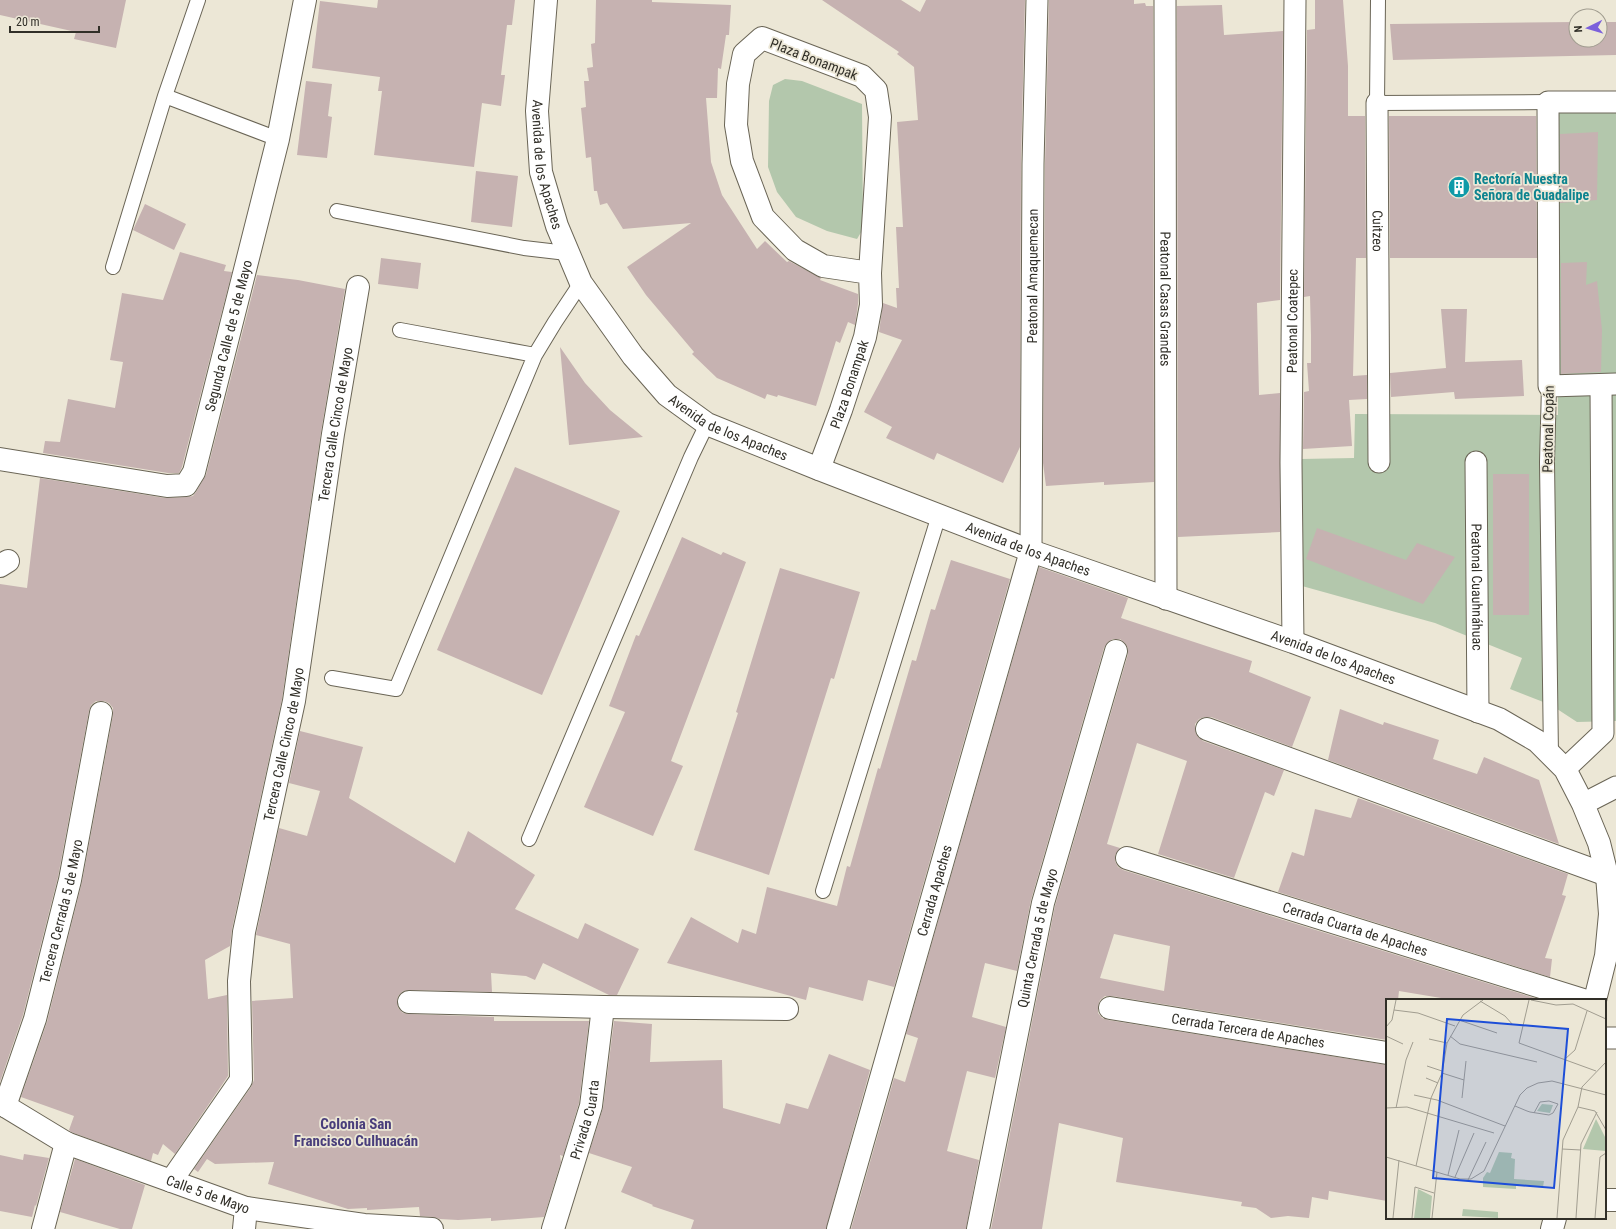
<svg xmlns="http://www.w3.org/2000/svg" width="1616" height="1229" viewBox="0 0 1616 1229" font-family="'Roboto Condensed',sans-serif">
<rect width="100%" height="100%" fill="#ece7d6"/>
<path fill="#b3c7ac" d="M785,79L802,81L862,104L863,229L857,239L827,231L796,217L777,192L768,167L769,101L773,85Z
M1616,109V721L1577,722L1551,705L1510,689L1522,658L1435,623L1302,586L1301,459L1354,458L1355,414L1558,415L1556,110Z"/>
<path fill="#c6b2b1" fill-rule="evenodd" d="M0,0H126L116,48L74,39L76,32L0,15Z
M378,0H515L512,25H507L501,75H505L501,106L482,103L474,167L374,155L382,91H378L380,77L312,68L320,1L377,8Z
M596,0H652V2L731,5L729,35H726L721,69L718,68L717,98H706L711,162L722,195L757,249L765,241L787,262L789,261L821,278L820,280L858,294V304L855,325L848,322L840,343L836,341L816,406L778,395L777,397L767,394L765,399L717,378L692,354L694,352L646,295L627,267L691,223L623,229L607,203L600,205L597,191H594L591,157L586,158L581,108L586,107L584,81H589L587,68L593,67L591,44L595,43Z
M822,0H901L920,12L926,0H1025L1021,164L1020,447L1003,483L937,453L934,460L886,438L892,427L864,412L902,340L879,332L883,303L897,308L896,288H899L896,227H903L897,122L918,120L914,67L897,54L899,52Z
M1049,0H1134V4L1145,3L1146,6H1153L1154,482L1104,485V482L1046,486L1043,463L1045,164Z
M1315,0H1343L1348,66V116H1365L1366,258H1356L1353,376L1367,375V399L1349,400L1352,446L1303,449L1304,392L1309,391L1307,363H1311V335L1310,296L1304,297L1307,30L1315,29Z
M1222,5L1224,35L1283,31L1280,300L1257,303L1259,395L1280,393V532L1178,537L1177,6Z
M1576,22V40H1600V22H1616V55L1393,60L1390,24Z
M306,81L332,84L328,116L332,117L327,158L297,155Z
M1389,116H1536L1537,258H1390Z
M1598,132L1597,200L1560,203V134Z
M476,171L518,176L512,227L471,222Z
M145,204L186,224L174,250L133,230Z
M180,252L226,265L224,271L232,272L182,467L179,473H168L43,453L45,441L60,442L68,399L115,408L123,362L110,360L122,293L163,300Z
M381,258L421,263L418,289L378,284Z
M1587,262L1586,285L1597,281L1602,330L1601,372L1561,374V263Z
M257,275L298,280L345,289L321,432L282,699L232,929L230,946L205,960L208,999L227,995L228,1076L175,1154L163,1144L158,1155L153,1153L151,1161L71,1132L69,1130L74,1116L21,1097L47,1022L82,882L113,715V708L109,703L104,701H96L91,705L89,711L58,877L23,1015L0,1082V584L27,588L40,478L165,498L187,497L193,496L196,492L206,475Z
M1441,309H1467L1465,362L1522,360L1524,396L1455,399L1454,392L1391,397L1390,373L1446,368Z
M560,347L585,383L610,410L643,437L569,445Z
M515,467L620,511L542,695L437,650Z
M1493,474H1529V615H1493Z
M1317,528L1406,560L1417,543L1455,557L1423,604L1306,559Z
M682,537L721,555L723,552L746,562L671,761L683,766L653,836L584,807L625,712L609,706L636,635L639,636Z
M951,560L1010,579L894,987L868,980L863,1001L809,987L806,1000L667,963L691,917L738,943L742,929L756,934L767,887L837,906L847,866L850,867L878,768L880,769L912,660L916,661L931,609L935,610Z
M1039,567L1128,598L1121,618L1252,661L1249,672L1311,697L1292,747L1211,717H1204L1199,719L1195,724V732L1198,737L1203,741L1284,770L1274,796L1265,792L1234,878L1158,854L1187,761L1137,743L1107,844L1120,848L1115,855V861L1118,867L1123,870L1541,1000H1453L1399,991L1398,1000H1387V1040L1112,996H1105L1100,1000L1098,1006V1013L1102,1018L1108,1020L1387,1065V1201L1329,1191L1328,1200L1312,1197L1309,1218L1288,1216L1271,1218L1256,1208L1241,1206L1242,1202L1116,1182L1123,1138L1059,1123L1042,1229H991L1055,906L1128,654V648L1125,643L1120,639H1113L1108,642L1104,648L1031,900L1017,971L985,963L972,1017L1006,1027L995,1078L967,1071L947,1151L979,1160L966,1229H851L894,1078L905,1082L918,1038L906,1034ZM1114,934L1170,946L1164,991L1100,978Z
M780,568L860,592L834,679L831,678L769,875L694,850L738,713L736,712Z
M1340,709L1383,725L1384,722L1439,740L1433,759L1477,774L1484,757L1539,780L1559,844L1328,760Z
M300,731L363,747L349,798L455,863L468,831L535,875L515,909L578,939L585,923L639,949L617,995H609L543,963L535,980L526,976L491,973L492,992L409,990L403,991L398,996L397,1002L398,1008L403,1013L409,1014L494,1017V1021H589L579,1103L563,1156L560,1155L561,1162L544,1217L491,1221V1218L458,1220L440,1219L433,1217L420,1216L419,1207L367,1210V1208L348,1209L268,1184L274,1162L215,1164L207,1159L198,1172L194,1169L251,1087L254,1080L252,1001L293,998L290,944L256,935L279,828L307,836L320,791L289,783Z
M1358,798L1568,874L1562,895L1566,896L1545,958L1552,959L1550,977L1278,892L1292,852L1304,856L1315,809L1351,818Z
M614,1021L652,1024L650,1062L722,1060L723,1108L780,1124L786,1103L808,1109L829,1054L870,1070L826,1229H691L694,1220L652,1206L653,1205L621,1192L632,1167L589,1153L603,1108Z
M24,1154L49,1158L36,1206L35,1205L32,1217L0,1211V1155L23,1160Z
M75,1159L145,1185L132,1229H120L60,1212Z"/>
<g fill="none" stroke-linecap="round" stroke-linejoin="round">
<g stroke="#6a6556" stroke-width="16">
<path id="service" d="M1378,0L1377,103L1548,102
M165,96L278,139
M337,211L524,248L567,253
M113,267L165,96L198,0
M400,330L535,355
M1549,386L1547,462L1551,755
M332,678L396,689L535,355L555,322L581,283
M529,839L691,457L707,424
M823,891L939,515"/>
</g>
<g stroke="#6a6556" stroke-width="23">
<g id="pedestrian">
<path id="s1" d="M1165,0L1166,599"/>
<path d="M1616,102H1548L1549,386L1616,384"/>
<path id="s2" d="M1377,103L1379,462"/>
<path id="s3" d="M1476,462L1478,712"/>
<path id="s4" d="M1031,551L1033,164L1037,0"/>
<path id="s5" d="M1293,642L1291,463L1295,0"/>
<path d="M1565,769L1603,733L1601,385"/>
<path d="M1583,804L1616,787"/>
<path d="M1605,1038H1616"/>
</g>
</g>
<g stroke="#6a6556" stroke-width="24">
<g id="minor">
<path id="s6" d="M0,459L167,486L186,485L194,472L278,139L305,0"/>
<path id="s7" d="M819,469L841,410L865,337L871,305L870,273L880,117L876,90L862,76L762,38L744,54L738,84L736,125L742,161L763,217L795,250L823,266L870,273"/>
<path d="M0,566L8,561"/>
<path d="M1207,729L1607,875"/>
<path id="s8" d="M1127,858L1583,1000"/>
<path d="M409,1002L603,1007L787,1009"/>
<path id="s9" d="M1110,1008L1387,1053"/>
<path id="s10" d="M0,1103L66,1143L246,1208L364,1225L432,1229"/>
<path id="s11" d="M5,1106L35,1019L70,880L101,713"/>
<path id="s12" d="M171,1181L241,1080L239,981L244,932L294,701L333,434L358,287"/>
<path d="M1605,1200H1616"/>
<path d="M43,1229L66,1143"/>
<path d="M244,1229L246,1208"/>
<path id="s13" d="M553,1229L591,1106L603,1007"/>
<path id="s14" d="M838,1229L1031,551"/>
<path id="s15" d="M978,1229L1043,903L1116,651"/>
</g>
</g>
<g stroke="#6a6556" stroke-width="24">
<g id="tertiary">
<path id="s16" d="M546,0L537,111L541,172L557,226L581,283L633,356L667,395L707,424L819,469L1031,551L1293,642L1499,719L1537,741L1565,769L1583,804L1599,843L1607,875L1610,914L1606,956L1595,1000"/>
<path d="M1552,1229L1555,1218"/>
</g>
</g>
<use href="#service" stroke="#fff" stroke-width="14"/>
<use href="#pedestrian" stroke="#fff" stroke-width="21"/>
<use href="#minor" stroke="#fff" stroke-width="22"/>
<use href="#tertiary" stroke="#fff" stroke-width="22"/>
</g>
<defs>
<g id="building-disc" transform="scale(1.15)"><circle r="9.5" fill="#0f9aa8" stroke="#ece7d6"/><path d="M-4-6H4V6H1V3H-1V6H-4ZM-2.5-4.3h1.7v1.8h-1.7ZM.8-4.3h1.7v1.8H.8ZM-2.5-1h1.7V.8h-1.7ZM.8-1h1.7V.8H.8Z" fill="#fff"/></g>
</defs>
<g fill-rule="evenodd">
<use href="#building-disc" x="1459" y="187"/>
</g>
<g text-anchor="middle" stroke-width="3.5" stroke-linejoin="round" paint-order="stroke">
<g font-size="14" fill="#312f28" stroke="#ece7d6">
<text transform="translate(814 59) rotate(21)" y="5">Plaza Bonampak</text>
<text dy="5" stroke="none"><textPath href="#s16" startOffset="166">Avenida de los Apaches</textPath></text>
<text dy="5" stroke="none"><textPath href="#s2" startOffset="128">Cuitzeo</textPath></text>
<text dy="5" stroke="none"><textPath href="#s4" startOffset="275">Peatonal Amaquemecan</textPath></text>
<text dy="5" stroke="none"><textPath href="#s1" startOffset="299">Peatonal Casas Grandes</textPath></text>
<text dy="5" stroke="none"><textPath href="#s5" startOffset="321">Peatonal Coatepec</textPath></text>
<text dy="5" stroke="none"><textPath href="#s6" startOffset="344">Segunda Calle de 5 de Mayo</textPath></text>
<text dy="5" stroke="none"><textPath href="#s7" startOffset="90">Plaza Bonampak</textPath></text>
<text dy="5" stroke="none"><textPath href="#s12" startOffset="787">Tercera Calle Cinco de Mayo</textPath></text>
<text dy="5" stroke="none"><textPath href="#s16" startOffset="502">Avenida de los Apaches</textPath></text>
<text transform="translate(1548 429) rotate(-89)" y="5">Peatonal Copán</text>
<text dy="5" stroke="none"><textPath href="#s16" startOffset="826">Avenida de los Apaches</textPath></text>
<text dy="5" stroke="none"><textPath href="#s3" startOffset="125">Peatonal Cuauhnáhuac</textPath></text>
<text dy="5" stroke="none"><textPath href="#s16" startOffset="1150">Avenida de los Apaches</textPath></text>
<text dy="5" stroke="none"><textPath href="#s12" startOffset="463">Tercera Calle Cinco de Mayo</textPath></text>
<text dy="5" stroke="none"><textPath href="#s14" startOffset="352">Cerrada Apaches</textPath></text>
<text dy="5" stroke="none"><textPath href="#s11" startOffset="203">Tercera Cerrada 5 de Mayo</textPath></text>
<text dy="5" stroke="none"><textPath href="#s8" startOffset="239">Cerrada Cuarta de Apaches</textPath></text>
<text dy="5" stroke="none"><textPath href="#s15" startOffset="297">Quinta Cerrada 5 de Mayo</textPath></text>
<text dy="5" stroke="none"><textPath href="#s9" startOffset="140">Cerrada Tercera de Apaches</textPath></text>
<text dy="5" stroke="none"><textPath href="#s13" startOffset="114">Privada Cuarta</textPath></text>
<text dy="5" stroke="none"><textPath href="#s10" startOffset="228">Calle 5 de Mayo</textPath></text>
</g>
<g font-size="14" font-weight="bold" fill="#0d838f" stroke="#ece7d6" text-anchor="start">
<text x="1474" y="184">Rectoría Nuestra<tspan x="1474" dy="16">Señora de Guadalipe</tspan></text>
</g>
<g font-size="15" font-weight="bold" fill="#493e7b" stroke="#ece7d6">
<text x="356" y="1129">Colonia San<tspan x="356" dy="17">Francisco Culhuacán</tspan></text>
</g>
</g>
<g transform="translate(1386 999)">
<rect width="220" height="220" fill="#ece7d6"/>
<path d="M156,105L167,106L164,114L151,112ZM210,120L220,140V152L197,150ZM113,153L126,154L125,159L129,160L128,180L158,182L157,188L130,186V190L97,188V179L101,173L104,174ZM32,190L46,197L44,219H28ZM77,210L112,213V219L76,217Z" fill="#b3c7ac"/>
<path fill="none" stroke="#a19d90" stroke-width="1" d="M143,1L133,44L210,72M145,1L170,6L187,5M94,2L119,17L127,26M187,5L220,20M8,11L32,14L69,27M73,21L111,34M0,28L6,21L10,1M0,37L17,45M64,37L74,45L151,63M43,40L61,44M179,60L189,51L201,12M41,67L56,72M56,74L78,81M40,79L52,84M28,96L51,101L119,127M76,99L80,62M129,107L141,112L144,113L163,116L167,114L172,105L163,102L154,103L148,114M192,108L209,112L220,131M0,109L21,108L108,134M10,109L20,61L27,43M176,150L195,151M0,158L74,180H85L98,172L134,96L141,89L152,84L166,82L220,96M30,167L45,99L56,74L61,44L77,16L97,1M62,176L73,131M69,178L88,134M82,181L100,143M7,219L13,161M26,219L29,188L48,194M46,219L51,173M171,219L177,141L192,108L196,88L220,63M190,219L195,145L211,113M209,219L214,158L220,154"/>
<path fill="#1d4ed8" fill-opacity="0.15" stroke="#1d4ed8" stroke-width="2" d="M61,20L182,30L168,189L47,179Z"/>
<rect width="220" height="220" fill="none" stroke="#312f28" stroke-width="2"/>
</g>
<g transform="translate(1588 28) rotate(265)"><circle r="19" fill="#ece7d6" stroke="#a19d90"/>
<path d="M0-3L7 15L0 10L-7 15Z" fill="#7b60db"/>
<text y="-6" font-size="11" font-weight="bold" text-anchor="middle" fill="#312f28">N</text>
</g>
<path d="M10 26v6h89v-6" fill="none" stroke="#312f28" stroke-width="2"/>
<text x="16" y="26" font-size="12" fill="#312f28" stroke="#ece7d6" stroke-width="3" paint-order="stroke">20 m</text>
</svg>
